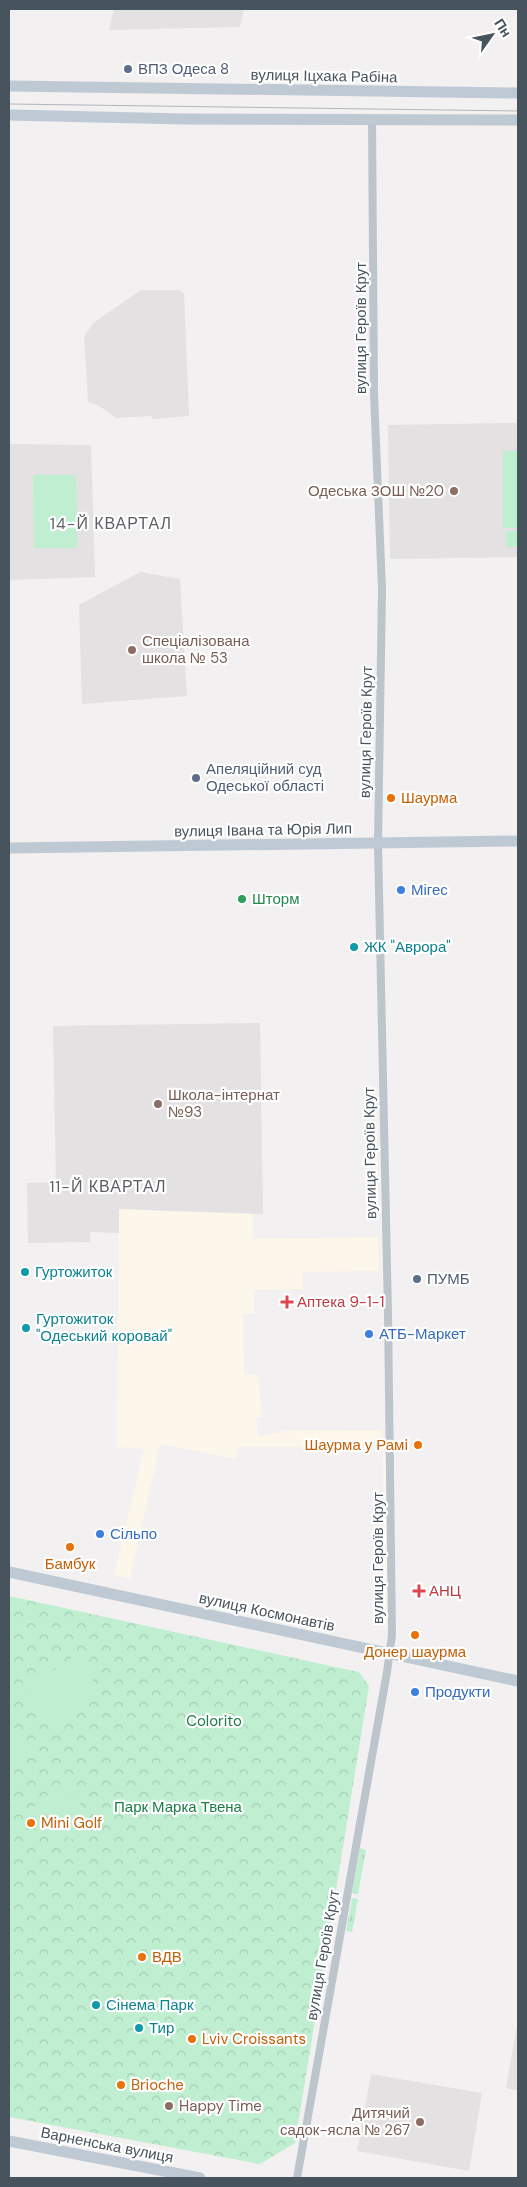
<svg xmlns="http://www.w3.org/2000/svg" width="527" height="2187" viewBox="0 0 527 2187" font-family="'DM Sans',sans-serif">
<defs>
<pattern id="grass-tufts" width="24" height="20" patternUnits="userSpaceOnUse" patternTransform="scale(1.25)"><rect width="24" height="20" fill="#c0eed0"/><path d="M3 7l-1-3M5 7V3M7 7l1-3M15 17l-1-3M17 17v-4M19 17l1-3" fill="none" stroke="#a6ceb5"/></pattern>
<pattern id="park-crowns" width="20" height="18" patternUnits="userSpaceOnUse" patternTransform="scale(1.25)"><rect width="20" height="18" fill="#c0eed0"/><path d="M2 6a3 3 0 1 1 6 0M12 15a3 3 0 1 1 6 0" fill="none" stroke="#a6ceb5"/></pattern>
</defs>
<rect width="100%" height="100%" fill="#f2f0f0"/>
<path fill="#fcf6eb" d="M119,1209L253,1214V1239L378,1237L379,1271L303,1272V1289L254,1290V1313L243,1314L244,1375H258L262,1417H256L258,1437L285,1431L382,1430L383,1445L387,1451L388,1626L385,1628L383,1448L238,1447L236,1459L160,1444L130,1579L114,1575L144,1449L117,1447Z"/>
<path fill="#e3e1e2" d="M114,9H244L240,27L109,30Z
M141,290H180L184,294L189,416L153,419L151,416L116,418L98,405L88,402L84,337L93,323Z
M518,423V557L390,559L388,425Z
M9,444L91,445L95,577L9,580Z
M140,572L180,579L187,696L82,704L79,605Z
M260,1023L263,1214L119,1209V1233L90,1232V1242L28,1243L27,1183L56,1182L53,1026Z
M518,2020V2091L506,2088Z
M371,2074L482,2093L469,2171L357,2151Z"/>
<path fill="url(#grass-tufts)" d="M360,1848L366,1850L358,1894L352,1893Z
M352,1898L358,1899L352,1932L346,1931Z"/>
<path fill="url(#park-crowns)" d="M9,1596L359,1672L369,1686L295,2143L260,2164L9,2117Z"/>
<path fill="#c0eed0" d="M503,451H518V528H503Z
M33,475H76L77,548H34Z
M506,531H518V547H506Z
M76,1655L101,1692L49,1727L24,1690Z
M9,1720L35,1753L9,1774Z
M63,1782L88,1814L74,1831L83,1836L81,1841L49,1833L53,1817L33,1808Z"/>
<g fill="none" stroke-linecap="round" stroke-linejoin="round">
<path stroke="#bcc5cc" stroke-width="8" d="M297,2178L387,1672L392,1635L388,1313L378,844L382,589L374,394L372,119"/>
<path stroke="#bec9d3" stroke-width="11" d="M9,86L518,93
M9,115L184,119L518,120
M9,848L518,841
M9,1572L518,1681
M9,2141L200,2178"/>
<path stroke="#b2b5ba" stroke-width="1" d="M9,104L518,111"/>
</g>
<g fill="#5c6f8a" stroke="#fff" stroke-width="2">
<circle cx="128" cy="69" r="5"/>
<circle cx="196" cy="778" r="5"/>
<circle cx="417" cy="1279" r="5"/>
</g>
<g fill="#8d6e63" stroke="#fff" stroke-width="2">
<circle cx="454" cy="491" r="5"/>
<circle cx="132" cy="650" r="5"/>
<circle cx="158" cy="1104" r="5"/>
<circle cx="169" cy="2106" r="5"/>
<circle cx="420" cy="2122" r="5"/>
</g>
<g fill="#e8710a" stroke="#fff" stroke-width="2">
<circle cx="391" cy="798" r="5"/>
<circle cx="418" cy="1445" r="5"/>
<circle cx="70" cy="1547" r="5"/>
<circle cx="415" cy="1635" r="5"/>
<circle cx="31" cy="1823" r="5"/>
<circle cx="142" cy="1957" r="5"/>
<circle cx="192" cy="2039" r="5"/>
<circle cx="121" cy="2085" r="5"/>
</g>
<g fill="#3f7fe0" stroke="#fff" stroke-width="2">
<circle cx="401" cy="890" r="5"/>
<circle cx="369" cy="1334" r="5"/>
<circle cx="100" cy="1534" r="5"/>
<circle cx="415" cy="1692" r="5"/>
</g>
<circle fill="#2e9e5b" stroke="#fff" stroke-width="2" cx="242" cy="899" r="5"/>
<g fill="#0f9aa8" stroke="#fff" stroke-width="2">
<circle cx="354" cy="947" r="5"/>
<circle cx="25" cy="1272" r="5"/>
<circle cx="26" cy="1328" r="5"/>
<circle cx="96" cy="2005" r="5"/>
<circle cx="139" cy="2028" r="5"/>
</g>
<g fill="#e0444e" stroke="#fff" stroke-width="2">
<path d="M284.5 1294.5h5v5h5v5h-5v5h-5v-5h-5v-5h5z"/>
<path d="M416.5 1583.5h5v5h5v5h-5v5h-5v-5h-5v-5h5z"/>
</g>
<g text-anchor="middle" stroke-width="4.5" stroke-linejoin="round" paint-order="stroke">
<g font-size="15" fill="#4e5e75" stroke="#fff" text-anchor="start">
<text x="138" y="74">ВПЗ Одеса 8</text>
<text x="206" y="774">Апеляційний суд<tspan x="206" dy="17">Одеської області</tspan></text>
<text x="427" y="1284">ПУМБ</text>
</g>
<g font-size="15" fill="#48545d" stroke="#fff">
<text transform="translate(324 76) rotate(1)" y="5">вулиця Іцхака Рабіна</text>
<text transform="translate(361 328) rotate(-90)" y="5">вулиця Героїв Крут</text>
<text transform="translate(366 732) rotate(-89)" y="5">вулиця Героїв Крут</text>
<text transform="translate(263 830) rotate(-1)" y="5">вулиця Івана та Юрія Лип</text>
<text transform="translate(370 1153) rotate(-91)" y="5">вулиця Героїв Крут</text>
<text transform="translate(378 1558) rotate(-90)" y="5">вулиця Героїв Крут</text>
<text transform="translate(267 1612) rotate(12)" y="5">вулиця Космонавтів</text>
<text transform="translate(323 1955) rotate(-80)" y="5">вулиця Героїв Крут</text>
<text transform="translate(107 2145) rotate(11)" y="5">Варненська вулиця</text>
</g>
<g font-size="15" fill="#785e54" stroke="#fff" text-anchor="start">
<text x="444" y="496" text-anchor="end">Одеська ЗОШ №20</text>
<text x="142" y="646">Спеціалізована<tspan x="142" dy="17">школа № 53</tspan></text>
<text x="168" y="1100">Школа-інтернат<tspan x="168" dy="17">№93</tspan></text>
<text x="179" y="2111">Happy Time</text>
<text x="410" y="2118" text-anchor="end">Дитячий<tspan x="410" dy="17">садок-ясла № 267</tspan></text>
</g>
<g font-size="15" fill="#c56008" stroke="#fff" text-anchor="start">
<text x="401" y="803">Шаурма</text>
<text x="408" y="1450" text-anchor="end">Шаурма у Рамi</text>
<text x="70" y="1569" text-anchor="middle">Бамбук</text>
<text x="415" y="1657" text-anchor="middle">Донер шаурма</text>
<text x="41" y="1828">Mini Golf</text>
<text x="152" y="1962">ВДВ</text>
<text x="202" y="2044">Lviv Croissants</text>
<text x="131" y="2090">Brioche</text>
</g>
<g font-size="15" fill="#366cbe" stroke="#fff" text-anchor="start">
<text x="411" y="895">Мігес</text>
<text x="379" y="1339">АТБ-Маркет</text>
<text x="110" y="1539">Сільпо</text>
<text x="425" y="1697">Продукти</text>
</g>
<g font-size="15" fill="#27864d" stroke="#fff" text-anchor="start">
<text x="252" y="904">Шторм</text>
</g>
<g font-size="15" fill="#0d838f" stroke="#fff" text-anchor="start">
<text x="364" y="952">ЖК "Аврора"</text>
<text x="35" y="1277">Гуртожиток</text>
<text x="36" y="1324">Гуртожиток<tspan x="36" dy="17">"Одеський коровай"</tspan></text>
<text x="106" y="2010">Сінема Парк</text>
<text x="149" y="2033">Тир</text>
</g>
<g font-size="15" fill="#be3a42" stroke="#fff" text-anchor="start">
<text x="297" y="1307">Аптека 9-1-1</text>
<text x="429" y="1596">АНЦ</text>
</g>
<g font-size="15" fill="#1b7d48" stroke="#fff">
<text x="214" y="1726">Colorito</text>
<text x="178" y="1812">Парк Марка Твена</text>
</g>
<g font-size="16" letter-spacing="1" fill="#5d6065" stroke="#fff">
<text x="111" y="529">14-Й КВАРТАЛ</text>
<text x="108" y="1192">11-Й КВАРТАЛ</text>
</g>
</g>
<rect width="527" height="2187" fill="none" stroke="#48545d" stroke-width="20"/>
<g transform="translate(492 35) rotate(57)" stroke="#ffffff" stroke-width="4" paint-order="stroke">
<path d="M0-4L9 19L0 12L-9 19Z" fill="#48545d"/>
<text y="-8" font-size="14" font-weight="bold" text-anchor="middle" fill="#48545d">Пн</text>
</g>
</svg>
